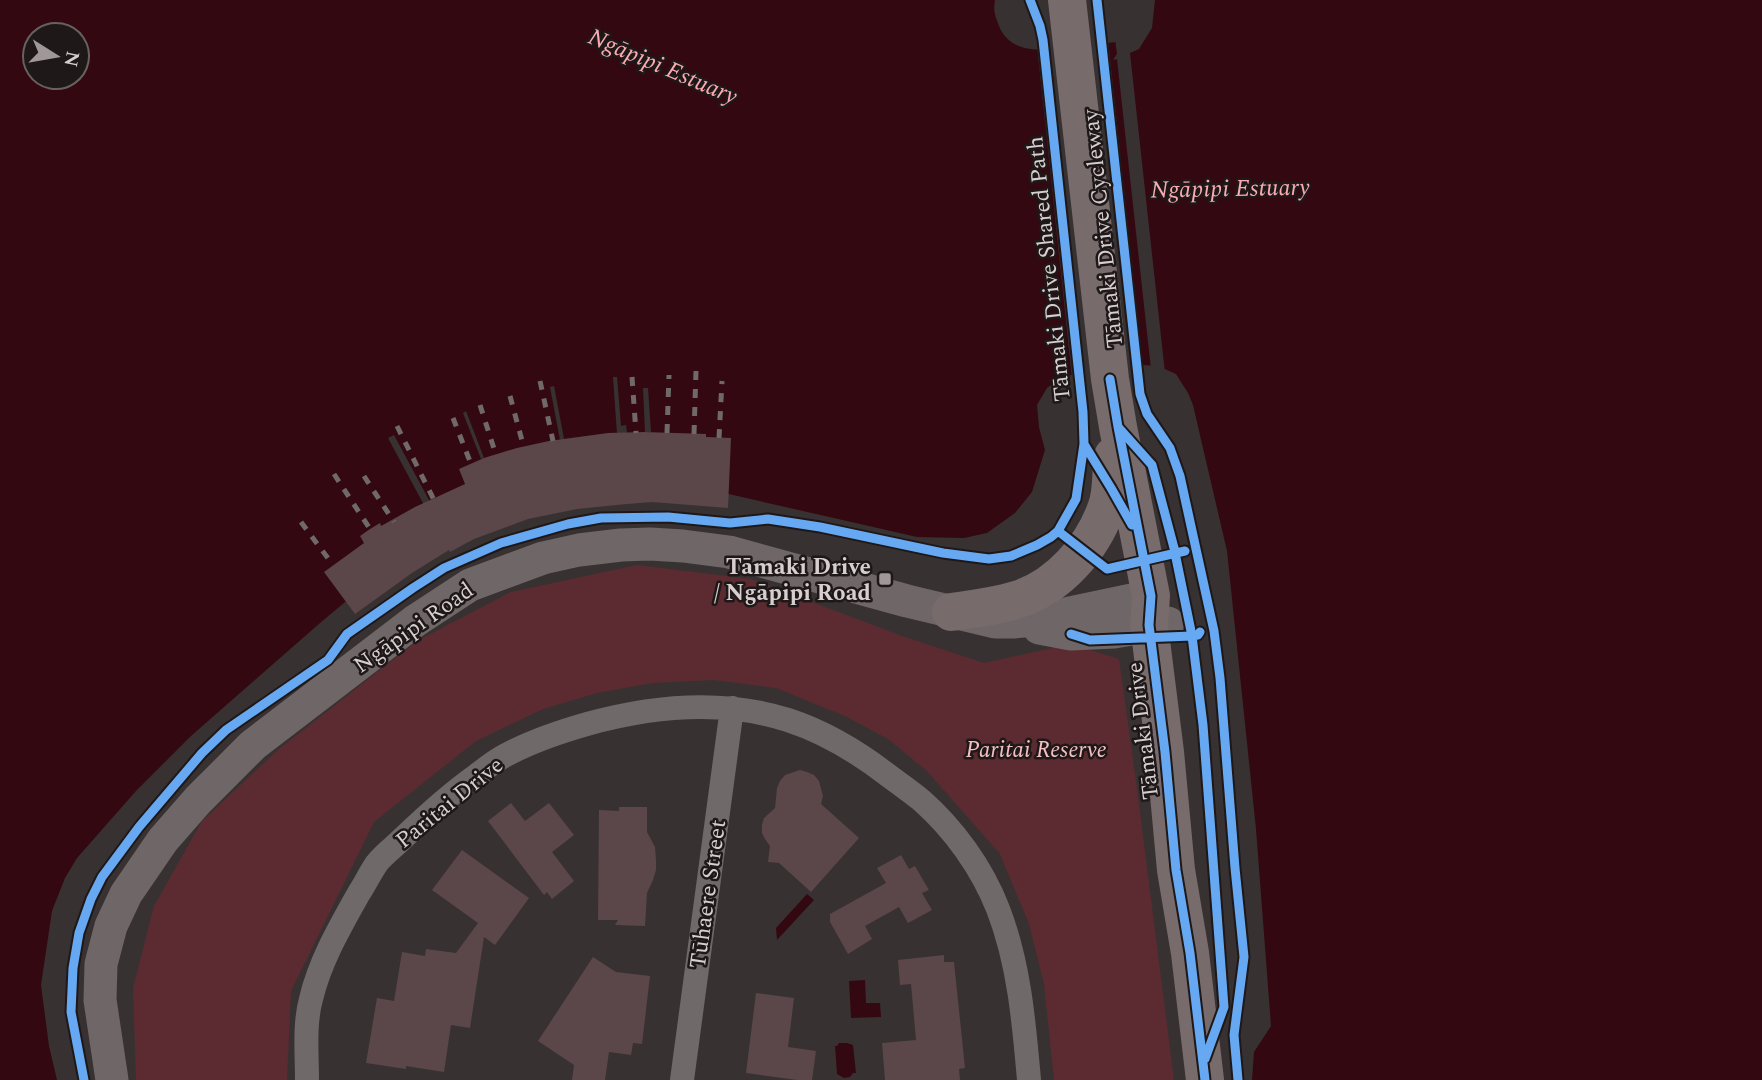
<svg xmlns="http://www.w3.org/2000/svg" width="1762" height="1080" viewBox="0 0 1762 1080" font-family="Spectral,serif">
<rect width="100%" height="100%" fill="#383132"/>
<path fill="#5c2b31" d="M637,565L751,579L902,636L984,663L1070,644L1119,659L1137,789L1174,1080H1054L1044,984L1029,924L1000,854L927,771L888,739L845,716L776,688L714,680L652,683L597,693L543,709L476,741L374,822L291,991L287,1080H136L133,988L154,906L202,821L279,749L417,641L511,592Z"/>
<path fill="#340811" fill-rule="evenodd" d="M0,0H995C993,10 995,16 999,26C1013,61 1059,48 1087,44C1102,43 1116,43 1130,40L1139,0H1762V1080H1252L1254,1052L1271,1026L1256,829L1227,551L1206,461L1193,405L1188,393L1176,374L1158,366L1143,365L1071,375L1058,380L1047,388L1037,405L1039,427L1045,450L1032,492L1015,513L987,533L964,538L917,537L689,485L556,498L369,582L320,623L191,736L136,791L77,858L65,878L52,911L41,985L49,1046L57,1080H0ZM35,35H77V77H35Z
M807,894L814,900L777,940L776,928Z
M865,980L866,1003H880L881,1017L851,1018L849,981Z
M839,1043H847L853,1045L856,1073H853L850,1077L844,1078L837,1074L835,1046H837Z"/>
<path fill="#383132" d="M1135,0H1155L1152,28L1139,49L1130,53L1165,373L1151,369L1117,59L1113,60L1117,54L1115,39L1128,37L1129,33Z
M1108,39L1143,368L1072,378L1037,46Z
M613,377H617L621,426L626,425L627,433L617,434Z
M554,386L564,439L560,440L550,387Z
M643,388H648L651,432H645Z
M466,411L484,458L481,459L463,413Z
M394,435L430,502L424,505L388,438Z"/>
<path fill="#5b4649" d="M644,432L706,434V437L731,438L728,508L652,502L627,504L577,509L528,519L474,539L450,552L449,550L412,573L355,614L324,572L364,543L360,536L370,529L380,523L381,526L415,507L465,484L459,469L484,458L517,448L549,441L608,433Z
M800,770L807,772L814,775L819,781L823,796L821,804L859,838L811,892L779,863L768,862L770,846L765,839L762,833V825L764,818L775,808L777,788L780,781L785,775Z
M511,803L525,821L549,803L574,835L552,852L574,881L552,899L547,892L544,895L488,821Z
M619,807H647V832L655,847L656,860V870L653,880L647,893L645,926L615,925L618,920H598L599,810L619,811Z
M462,850L529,898L495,945L484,937L470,1028L451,1025L444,1072L406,1066V1069L366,1063L377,998L394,1001L402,952L425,956L426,949L456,953L478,923L432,890Z
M901,855L909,869L915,866L929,890L922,893L932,910L908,923L899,907L865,926L872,939L848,954L830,922V914L886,883L877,868Z
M944,955V962H954L965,1068L959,1069L960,1080H885L882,1043L916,1040L911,984L900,985L898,960Z
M593,957L616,972L650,976L642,1044L633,1043L631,1055L609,1052L605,1080H572L574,1065L538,1041Z
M756,993L794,998L788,1047L816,1051L812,1080H797L746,1073Z"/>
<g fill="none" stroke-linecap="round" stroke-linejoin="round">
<path stroke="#6f696a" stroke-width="24" d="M307,1080C307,1053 304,1025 311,999C320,961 340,927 359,893C365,884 370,873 377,863C384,854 394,847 402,839C426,816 450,794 477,775C486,768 496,760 506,755C532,741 559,732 587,724C652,706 722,699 788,720C825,732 858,752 889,776C900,784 911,792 921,800C954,829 982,868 998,909C1019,963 1024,1022 1029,1080
M682,1080L732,708"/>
<path stroke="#6f6667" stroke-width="33" d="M1039,628L1071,634L1114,632L1168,623
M112,1080L100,1000L101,964L111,926L126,894L163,840L198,800L253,745L415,621L470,585L543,558L579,550L621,545L650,544L683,546L729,552L907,601L995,622H1013L1037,620L1151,596"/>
<path stroke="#776b6c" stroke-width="38" d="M1067,0L1110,379L1118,427L1151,596L1149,625L1165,752L1176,870L1190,953L1205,1080
M951,612C974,609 997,606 1019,599C1059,586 1092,548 1106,509C1113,492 1110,474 1113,456"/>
<path stroke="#6f6969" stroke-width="5" stroke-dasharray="9 9" stroke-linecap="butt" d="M632,377L636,433
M540,381L553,441
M510,396L524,448
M480,405L496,455
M453,418L471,464
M397,426L434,500
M667,433L669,375
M694,434L696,371
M719,438L722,381
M334,474L370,529
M364,476L394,522
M301,522L333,565"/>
<g stroke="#1e1818" stroke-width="13">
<path id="cycleway" d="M1097,0L1140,394L1147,414L1170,448L1180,476L1214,631L1220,678L1235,868L1244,957L1234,1035L1238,1080
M1110,379L1118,427L1151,596L1149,625L1165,752L1176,870L1190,953L1205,1080
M1118,427L1152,465L1174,548L1192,636L1203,725L1224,1007L1205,1059
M1084,444L1111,488L1132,525
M1058,531L1107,569L1185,551
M1071,634L1090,640L1192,636L1198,635L1200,632
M84,1080L71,1012L73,968L79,933L91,899L102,877L139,827L202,753L226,730L328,660L347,634L413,588L444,568L501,543L568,524L601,518L668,517L730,523L768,519L820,527L943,553L989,559L1011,556L1037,545L1051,537L1058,531L1076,499L1084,444L1083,412L1043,40L1040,26L1030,0"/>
</g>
<use href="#cycleway" stroke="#66a8f1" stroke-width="9"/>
</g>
<rect fill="#9f9798" stroke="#1e1818" stroke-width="2.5" x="878" y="572" width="14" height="14" rx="3.5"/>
<g text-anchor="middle" stroke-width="5" stroke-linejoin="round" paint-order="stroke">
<g font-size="23" fill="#d7cecf" stroke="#1e1818">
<text transform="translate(1102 229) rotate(-96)" y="8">Tāmaki Drive Cycleway</text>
<text transform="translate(1048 269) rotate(-96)" y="8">Tāmaki Drive Shared Path</text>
<text transform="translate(413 627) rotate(-35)" y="8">Ngāpipi Road</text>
<text transform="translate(1142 731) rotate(-97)" y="8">Tāmaki Drive</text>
<text transform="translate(449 802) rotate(-39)" y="8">Paritai Drive</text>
<text transform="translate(707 894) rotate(-82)" y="8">Tūhaere Street</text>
</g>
<g font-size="23" font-weight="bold" fill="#d7cecf" stroke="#1e1818" text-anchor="end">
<text x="871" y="574">Tāmaki Drive<tspan x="871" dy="26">/ Ngāpipi Road</tspan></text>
</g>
<g font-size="23" font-style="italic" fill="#f6c0c3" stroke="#1e1818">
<text x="1036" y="757">Paritai Reserve</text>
</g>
<g font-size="24" font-style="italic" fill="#faaab0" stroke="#1e1818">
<text transform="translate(663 66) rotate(23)" y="8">Ngāpipi Estuary</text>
<text transform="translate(1230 188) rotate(-1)" y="8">Ngāpipi Estuary</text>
</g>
</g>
<g transform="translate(56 56) rotate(101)"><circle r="33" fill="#1e1818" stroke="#686161" stroke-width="2"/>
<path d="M0-5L12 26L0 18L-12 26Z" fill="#9f9798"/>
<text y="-10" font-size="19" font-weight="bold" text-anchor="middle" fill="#d7cecf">N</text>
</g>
</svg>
